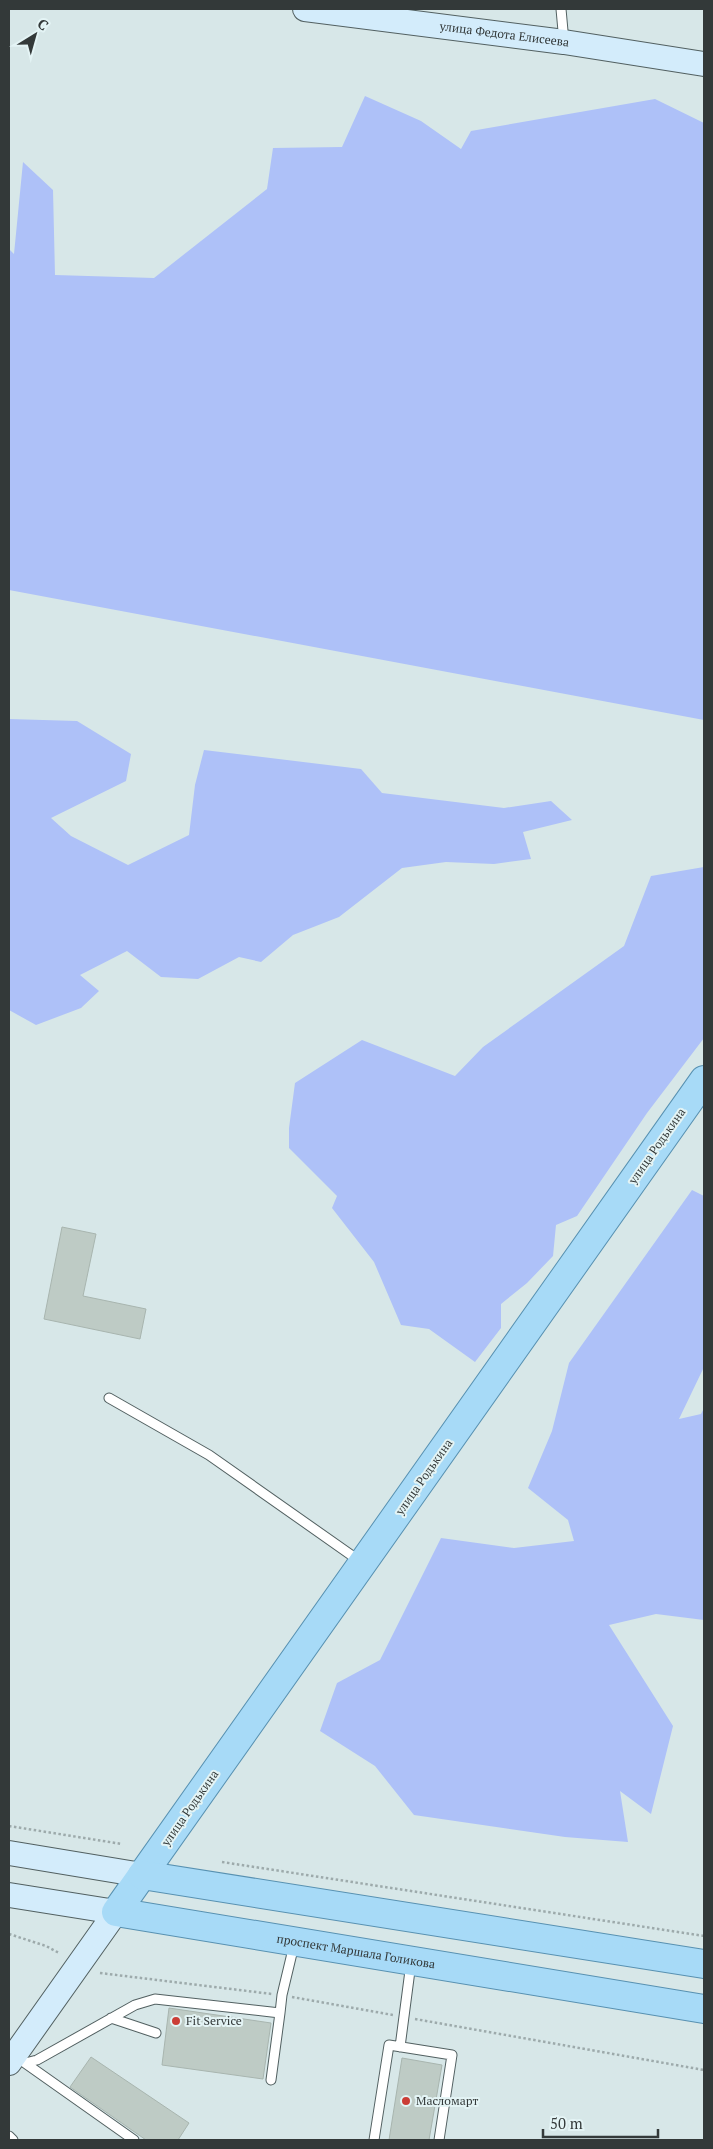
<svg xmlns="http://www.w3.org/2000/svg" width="713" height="2149" viewBox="0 0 713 2149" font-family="'PT Serif',serif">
<rect width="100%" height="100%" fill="#d7e7e8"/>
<path fill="#aec1f8" d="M365,96L421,121L461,149L471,131L655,99L704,123V720L9,590V249L14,254L23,162L53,190L55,275L154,278L267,189L273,148L342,147Z
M9,719L77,721L131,754L126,781L51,818L71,836L128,865L189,835L195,785L204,750L361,769L382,793L504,808L551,801L572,820L523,832L531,859L494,864L446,862L402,868L339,917L293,935L261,962L239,957L198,979L161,977L127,951L80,975L99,991L81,1008L36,1025L9,1010Z
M704,867V1038L647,1113L577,1216L556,1225L553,1256L527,1283L501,1304V1328L475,1362L429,1329L401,1325L374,1262L332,1208L337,1196L289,1148V1128L295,1083L362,1040L455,1076L483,1047L624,946L651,876Z
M692,1190L704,1196V1367L679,1419L701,1414L704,1408V1620L656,1614L609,1625L673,1726L651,1814L620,1791L628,1842L565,1837L414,1815L375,1766L320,1731L337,1683L380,1660L441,1538L514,1548L574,1541L568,1520L528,1488L552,1431L569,1363Z"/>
<path fill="#becbc5" stroke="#a8b5af" d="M62,1227L96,1234L83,1296L146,1309L140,1339L44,1319Z
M169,2008L271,2023L263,2079L162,2065Z
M91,2057L189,2123L178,2140H146L70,2087Z
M402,2058L442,2065L429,2140H389Z"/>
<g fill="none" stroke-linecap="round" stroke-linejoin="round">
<g stroke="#526061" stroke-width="11">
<path id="lane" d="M561,9L564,42
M109,1398L209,1455L361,1562
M280,2013L282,1995L294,1945
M111,2018L156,2033
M400,2047L411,1963
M17,2056L25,2063L37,2060L135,2005L155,1999L280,2013L271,2080
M25,2063L134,2140
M9,2136L13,2140
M374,2140L389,2045L452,2055L439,2140"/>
</g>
<g stroke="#526061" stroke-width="26">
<g id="secondary">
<path id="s1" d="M305,9L564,42L704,64"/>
<path d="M9,1853L142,1875"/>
<path d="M9,1895L116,1912L9,2063"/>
</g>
</g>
<g stroke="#5891b1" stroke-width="30">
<g id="primary">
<path id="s2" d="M704,1080L116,1912L704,2009"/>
<path d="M142,1875L704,1964"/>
</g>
</g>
<path stroke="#9daaab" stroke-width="2.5" stroke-dasharray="2.5 2.5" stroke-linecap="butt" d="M9,1826L122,1844
M222,1862L704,1936
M9,1934L46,1946L59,1953
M100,1973L272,1994
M292,1997L393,2015
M415,2019L704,2070"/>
<use href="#lane" stroke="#fff" stroke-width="9"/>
<use href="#secondary" stroke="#d3ecfb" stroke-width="24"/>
<use href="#primary" stroke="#a7daf7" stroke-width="28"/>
</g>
<g fill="#cb3d36" stroke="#e4f4f5" stroke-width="2">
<circle cx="176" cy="2021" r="5"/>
<circle cx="406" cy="2101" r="5"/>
</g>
<g text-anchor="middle" stroke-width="4" stroke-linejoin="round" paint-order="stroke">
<g font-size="12" fill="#333939" stroke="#e4f4f5">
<text dy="4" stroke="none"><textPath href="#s1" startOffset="201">улица Федота Елисеева</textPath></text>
<text transform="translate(657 1146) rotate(-55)" y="4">улица Родькина</text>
<text transform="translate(424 1477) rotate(-55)" y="4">улица Родькина</text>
<text transform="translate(190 1808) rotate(-55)" y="4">улица Родькина</text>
<text dy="4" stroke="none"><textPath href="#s2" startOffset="1262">проспект Маршала Голикова</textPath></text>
</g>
<g font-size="12" fill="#333939" stroke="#e4f4f5" text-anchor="start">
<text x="186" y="2025">Fit Service</text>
<text x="416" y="2105">Масломарт</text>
</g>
</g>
<rect width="713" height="2149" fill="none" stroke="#333939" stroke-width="20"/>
<g transform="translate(35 35) rotate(37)" stroke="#e4f4f5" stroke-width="4" paint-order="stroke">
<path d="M0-4L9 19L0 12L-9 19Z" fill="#333939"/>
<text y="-8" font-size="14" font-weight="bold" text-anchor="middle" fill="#333939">С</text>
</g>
<path d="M543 2129v8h115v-8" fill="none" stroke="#333939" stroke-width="2.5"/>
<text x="550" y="2129" font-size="15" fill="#333939" stroke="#e4f4f5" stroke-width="4" paint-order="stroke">50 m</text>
</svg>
